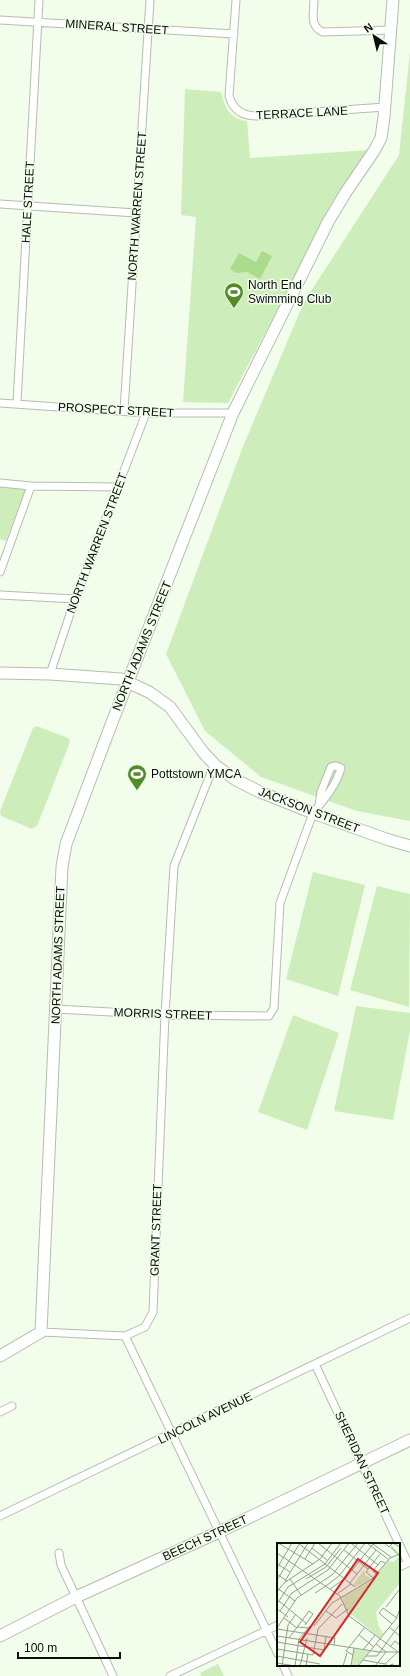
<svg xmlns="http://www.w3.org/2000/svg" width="410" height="1676" viewBox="0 0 410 1676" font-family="Helvetica,sans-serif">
<rect width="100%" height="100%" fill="#f2fdec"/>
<path fill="#cdeeba" d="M410,52V821L357,811L261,777L205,731L166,654L242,449L304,302L399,155Z
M185,89L221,92C225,108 230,119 247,121L250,158L370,150L339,194L228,403L183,402L196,217L181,215Z
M0,486L26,488L6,541L0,539Z
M37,726L68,738L70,742L37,826L32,829L1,816L0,811L33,728Z
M313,872L365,885L338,996L286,979Z
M377,886L410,894L409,1007L350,990Z
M356,1006L410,1013V1031L393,1120L334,1111Z
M293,1015L339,1033L307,1130L258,1112Z
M218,1664L224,1676H201L200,1673Z"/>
<path fill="#abdb8c" d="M262,251L272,256L260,279L247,272L236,273L230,269L239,253L256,262Z"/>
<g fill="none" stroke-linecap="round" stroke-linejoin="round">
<g stroke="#b4beae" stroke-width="9">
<path id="street" d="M236,0L229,96C233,110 243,116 257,116L385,107
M314,0C314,13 309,26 323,32L391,30
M0,20L234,34
M0,204L136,213
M0,403L146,413H233
M17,403L39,0
M124,411L150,0
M0,483L31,486L119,487
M0,572L31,486
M0,595L75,599
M50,674L75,599L146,413
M56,1009L165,1015L269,1016L274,1008L280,903L313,813C324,800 337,784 341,768L336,766L331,767L321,792L319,805
M41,1332L125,1336L145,1327L153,1312L165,1015L174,866L212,770L216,766
M125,1336L278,1654
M315,1364L408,1563L399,1567
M0,1412L12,1406
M0,1516L410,1318
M59,1553L61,1565L113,1676
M283,1665L288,1676
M170,1676L278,1625"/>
</g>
<g stroke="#b4beae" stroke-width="13">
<path id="secondary" d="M0,673L50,674L121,679L149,692L170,707L203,752L216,766L236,780L260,792L313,813L389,840L410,846
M0,1356L41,1332L60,910L62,867L66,844L111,725L233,413L328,222L346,192L374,151L381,138L384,117L393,0
M0,1636L76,1597L219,1532L410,1440"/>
</g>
<use href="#street" stroke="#fff" stroke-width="7"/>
<use href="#secondary" stroke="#fff" stroke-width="11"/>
</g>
<defs>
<g id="stadium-pin" transform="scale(1)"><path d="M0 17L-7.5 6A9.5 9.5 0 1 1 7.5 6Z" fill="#548b25" stroke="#f2fdec"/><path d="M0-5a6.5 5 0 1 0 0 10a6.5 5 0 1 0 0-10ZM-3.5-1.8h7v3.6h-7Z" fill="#fff"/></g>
</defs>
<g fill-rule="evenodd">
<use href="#stadium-pin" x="234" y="292"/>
<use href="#stadium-pin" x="137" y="774"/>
</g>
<g text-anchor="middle" stroke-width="3" stroke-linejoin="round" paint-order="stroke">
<g font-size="12" fill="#0a0d08" stroke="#f2fdec">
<text transform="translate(117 27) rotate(4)" y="4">MINERAL STREET</text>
<text transform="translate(302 113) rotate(-3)" y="4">TERRACE LANE</text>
<text transform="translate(28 202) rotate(-87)" y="4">HALE STREET</text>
<text transform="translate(137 206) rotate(-86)" y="4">NORTH WARREN STREET</text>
<text transform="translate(116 410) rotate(3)" y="4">PROSPECT STREET</text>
<text transform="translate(97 543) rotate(-69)" y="4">NORTH WARREN STREET</text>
<text transform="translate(142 646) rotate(-68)" y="4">NORTH ADAMS STREET</text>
<text transform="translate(309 810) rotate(21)" y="4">JACKSON STREET</text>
<text transform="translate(58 955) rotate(-88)" y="4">NORTH ADAMS STREET</text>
<text transform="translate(163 1014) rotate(2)" y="4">MORRIS STREET</text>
<text transform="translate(156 1230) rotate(-88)" y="4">GRANT STREET</text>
<text transform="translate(205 1418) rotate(-26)" y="4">LINCOLN AVENUE</text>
<text transform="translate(362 1463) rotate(65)" y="4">SHERIDAN STREET</text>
<text transform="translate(205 1538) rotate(-25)" y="4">BEECH STREET</text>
</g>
<g font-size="12" fill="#0a0d08" stroke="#f2fdec" text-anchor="start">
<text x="248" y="289">North End<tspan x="248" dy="14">Swimming Club</tspan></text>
<text x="151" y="778">Pottstown YMCA</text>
</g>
</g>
<g transform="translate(277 1543)">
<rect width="123" height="123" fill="#f2fdec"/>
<path d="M123,13V40L99,69L101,82L106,91L103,95L70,68L66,59V54L95,37L111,17L116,19ZM87,27L88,32L94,36L78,44L76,42ZM77,106L92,108L81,123H75Z" fill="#cdeeba"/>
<path fill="none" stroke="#abdb8c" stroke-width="2" d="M114,4L123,13"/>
<path fill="none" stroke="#959d91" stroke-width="1" d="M1,0L36,21M21,0L78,44M41,0L80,31M74,0L101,22M90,0L111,16M108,0L112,4L116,0L123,4M35,5L50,17M67,7L91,26M0,10L63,53L72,73L120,108M28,16L38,0M2,22L13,29M0,25L15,0M0,31L10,38M99,31L96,28L104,18L108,20M96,35L89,29L103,11M13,36L24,52M29,36L49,24L64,5M68,36L96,1L114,14M0,37L23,0M8,38L31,0M73,40L99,7M49,43L62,33L88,0M0,45L18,58M53,46L67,36M0,49L7,40L43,16L55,0M38,50L49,43M60,51L74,41M2,58L30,81M0,61L11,44L48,21L64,0M109,64L122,47M0,66L11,74M3,68L15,50L51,27L72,0M49,68L59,75L71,66L69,67M7,75L20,85M115,81L102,70L106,65L120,75M37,83L55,60L95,36L113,15L123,11M20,84L32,85M112,84L123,93M0,85L20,55L55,32L81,0M0,86L58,95L57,102M82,92L97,104M0,93L102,109H123M12,95L32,68L36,71L28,82M0,99L47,107L49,94M114,103L118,98L123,102M0,106L36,112L41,86L65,61M86,107L98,92M76,112L69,108L88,84M0,113L43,121M89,113H100L123,81M86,117L108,121M0,120L18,123M108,121L123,107M108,122L115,123L116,121L113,122M5,123L11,82L19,71M18,123L22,96L33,83M23,123L30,95M29,123L31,111M66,123L70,110M74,123L77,105M81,123L119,76L123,66M98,123L109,109L99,101"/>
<path fill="#d62828" fill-opacity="0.15" stroke="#d62828" stroke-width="2" d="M81,16L101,30L43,113L23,99Z"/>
<rect width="123" height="123" fill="none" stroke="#0a0d08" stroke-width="2"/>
</g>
<g transform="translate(374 36) rotate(325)" stroke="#f2fdec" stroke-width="3" paint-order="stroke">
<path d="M0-3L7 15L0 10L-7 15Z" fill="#0a0d08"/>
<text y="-6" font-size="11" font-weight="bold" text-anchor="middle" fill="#0a0d08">N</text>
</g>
<path d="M18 1652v6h102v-6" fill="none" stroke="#0a0d08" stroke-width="2"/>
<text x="24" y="1652" font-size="12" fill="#0a0d08" stroke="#f2fdec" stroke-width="3" paint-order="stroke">100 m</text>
</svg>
